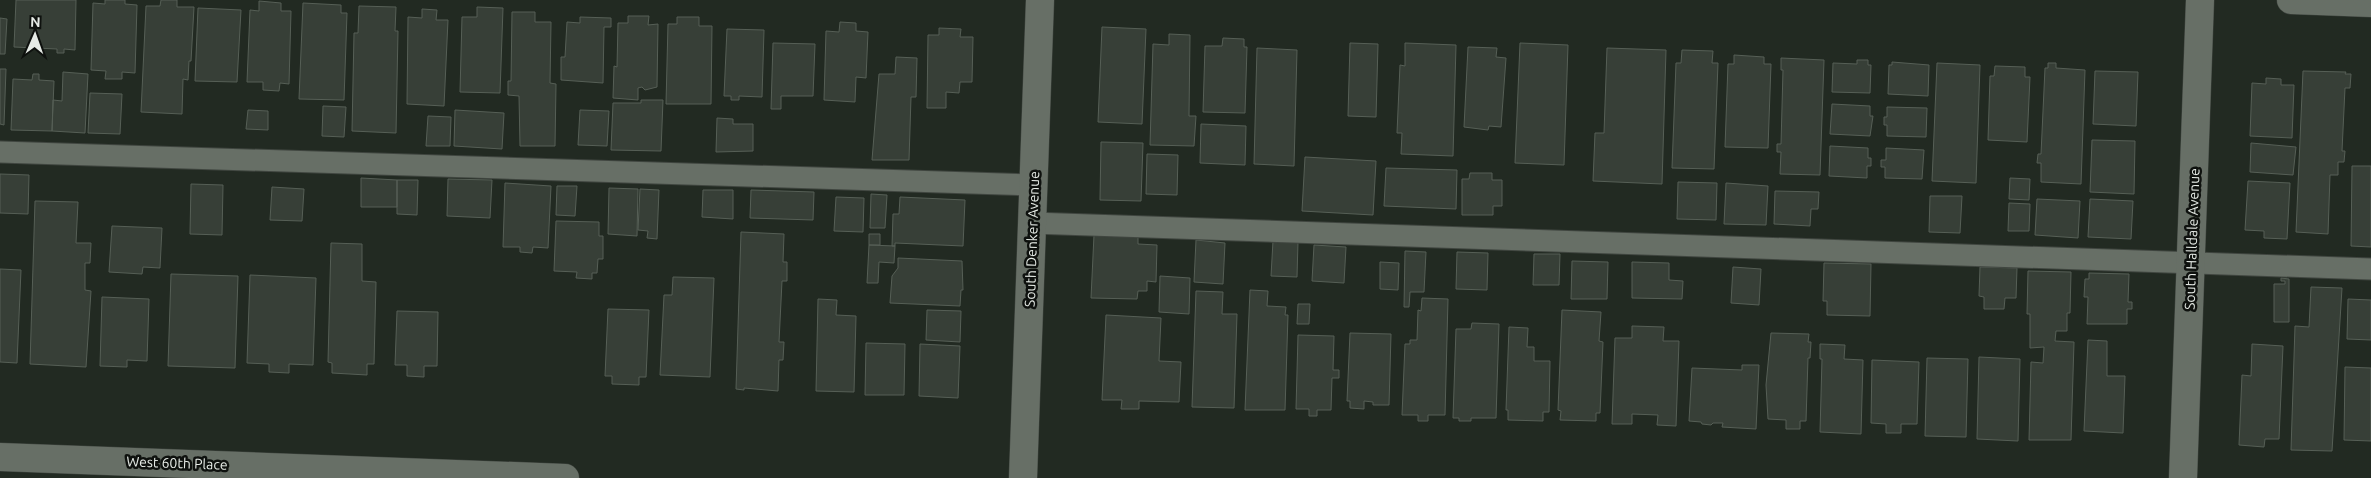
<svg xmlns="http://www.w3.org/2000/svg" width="2371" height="478" viewBox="0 0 2371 478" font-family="Ubuntu,sans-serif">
<rect width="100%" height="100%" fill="#222a22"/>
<path fill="#373f37" stroke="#565f56" d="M16,0H76L75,50L64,49V53H57V49L14,47Z
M105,0H125V4L137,5L135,73L122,72V79H105L106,71L91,70L93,3L105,4Z
M161,0H177V7H194L191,61H189L188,80L183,79L182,114L141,112L146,6H160Z
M259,1L281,3V11H291L289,84L280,83L279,91L263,90V82H247L250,10L259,11Z
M303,3L341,5V13H347L344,100L299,99Z
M359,6L396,7L395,31H398L396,133L352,131L354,33H358Z
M477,7L503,8L500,93L460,92L462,17H477Z
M198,8L241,10L237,82L195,81Z
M422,9L437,10L436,20H448L444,106L407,104L408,17L422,18Z
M512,12H535V22H551L550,83L556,84L555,146H520L519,96L508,95V81H511Z
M628,16H649L648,25L658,24L657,87L645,90L642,87L638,88V100L613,98L614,66L617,67L618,23H628Z
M580,17L611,18V27H604L603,83L561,80V57H565L567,22L580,23Z
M677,17H699V26H712L711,104H666L668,24H677Z
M0,18L7,19L5,54H0Z
M840,22L856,23V31L868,32L866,78L856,77L855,102L824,100L826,31L839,32Z
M1102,27L1146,29L1142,124L1098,122Z
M939,28L961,29L960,37H973L972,82H960L959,93L946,92V108H927L928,35H939Z
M727,29L764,30L762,97L739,96V100H731V96H724Z
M1169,34L1190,35L1189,116H1196L1194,146L1150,145L1153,44L1169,45Z
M1223,38L1244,39V47H1247L1245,113L1203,112L1205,46H1222Z
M773,43L815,44L813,96H781V109H771Z
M1350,43L1378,44L1376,117L1348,116Z
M1405,43L1456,45L1453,156L1401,154L1402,133H1397L1400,65L1405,66Z
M1520,43L1568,45L1564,165L1515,163Z
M1468,47L1497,48L1496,57L1506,58L1501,127L1489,126L1488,130L1464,127Z
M1257,48L1297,50L1294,166L1254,164Z
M1607,48L1666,50L1662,184L1593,181L1595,133H1604Z
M1682,50L1713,51L1712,63H1718L1714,169L1672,168L1676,63H1681Z
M1734,55L1764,57V64H1771L1768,148L1725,147L1728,64H1734Z
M896,57L917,58L916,97H911L909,160H872L879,74H895Z
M1781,58L1824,60L1820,175L1780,174L1781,152H1777V144H1781L1783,70H1781Z
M1857,60H1868V65H1871L1870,93L1832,92L1833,63L1857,64Z
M1892,62L1929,65L1928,96L1888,94L1889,65H1892Z
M1937,63L1980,65L1976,183L1932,181Z
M2048,63H2056V68L2085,70L2081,184L2041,182V163H2037L2038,154H2041L2045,68H2048Z
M1995,66L2025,67V77H2030L2027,142L1988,140L1990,76H1994Z
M0,69H6L4,125L0,124Z
M2095,71L2138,72L2136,126L2093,124Z
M2303,71L2346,72L2345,74H2351L2350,88H2345L2342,151H2345L2344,162H2338V175H2330L2328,234L2296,232Z
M63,72L88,74L85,133L52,131L53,100L62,101Z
M33,74H39V80L54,81L52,131L11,130L13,79L32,80Z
M2266,78L2281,79V85H2294L2292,138L2250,136L2252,83L2266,84Z
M90,93L122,94L120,134L88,133Z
M641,100H663L661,151L611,150L613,103H641Z
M1832,104L1870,106V116H1873L1870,136L1830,134Z
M323,106L346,107L344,137L322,136Z
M1887,107L1927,108L1926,137L1887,136V125H1884V117H1887Z
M248,110L268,111V130L246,129Z
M455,110L504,113L502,149L454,146Z
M580,110L609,111L607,146L578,145Z
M428,116L451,117L450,146H426Z
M717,118L733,119V124H753V151L716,152Z
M1201,124L1246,126L1245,165L1200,163Z
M2092,140L2135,141L2134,194L2090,192Z
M1101,142L1143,143L1141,201L1100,200Z
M2251,143L2296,147L2293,175L2250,172Z
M1830,146L1868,148V158H1871V166H1867V178L1829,176Z
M1886,148L1924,150L1922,179L1885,178V167H1881V160H1886Z
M1147,154L1178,155L1177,195L1146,194Z
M1305,157L1376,161L1373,215L1302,211Z
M2352,166H2371V247L2351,246Z
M1386,168L1457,170L1456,209L1384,206Z
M1470,173H1492V180H1502V206H1493V215H1462V179H1469Z
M0,174L29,175L28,214L0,213Z
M361,178L397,180V207H361Z
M2010,178L2030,179L2029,200L2009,199Z
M448,179L492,180L490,218L447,216Z
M397,180H418L417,215L397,214Z
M2248,181L2290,183L2287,239L2264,238V231L2245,230Z
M1678,182L1717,183L1716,220L1677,219Z
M505,183L551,186L548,248L533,247L532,253L520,252V247H503Z
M1726,183L1768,186L1766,225L1724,224Z
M191,184L223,185L222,235L190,234Z
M557,186H577L575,216L556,215Z
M272,187L304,189L302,221L270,220Z
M609,188L638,189L637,236L608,234Z
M640,189L659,190L657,239L647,238L648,231L638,230Z
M703,190H733V219L702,217Z
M751,190L814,192L813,220L750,218Z
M1775,191L1819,192L1818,209H1811L1810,226L1774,224Z
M871,194L887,195L885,228H870Z
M1930,196H1962L1960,233L1929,232Z
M836,197L864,198L863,232L834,231Z
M900,197L965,200L963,246L895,243V246H892L893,214H899Z
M2037,199L2080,201L2078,238L2035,235Z
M2090,199L2133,201L2131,239L2088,237Z
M35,201L78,202L76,243H91L90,263H85V290L91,291L86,367L30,364Z
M2009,203L2030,204L2029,231H2008Z
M556,221L599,222V236H603V259H598L597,273H592V279L576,278L577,272L554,271Z
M112,226L162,228L160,268L143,267L142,274L109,272Z
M741,232L784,234L783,262H787V281H782L779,342H784L783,360H779L778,391L744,388V390L736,389Z
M869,234H880V245H869Z
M1094,235L1138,236V244L1157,245L1156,282L1147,281V291H1138L1137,299L1091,298Z
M1196,240L1225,243L1223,284L1194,282Z
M1273,241L1298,242L1297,277L1271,276Z
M331,243L362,244V281L376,282L374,364H367V375L332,373V363L328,362Z
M869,245L895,246L894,263L879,262L878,283H867Z
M1314,245L1346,247L1344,283L1312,281Z
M1405,251L1426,252L1424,292H1410L1409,307H1404Z
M1457,252L1488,253L1487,290L1456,289Z
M1534,254H1560L1559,285H1533Z
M898,258L962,261L963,290H961L960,306L890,303L892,276L898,268Z
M1572,261L1608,262L1607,299H1571Z
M1380,262L1399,263L1398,290L1380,289Z
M1632,262L1669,263V280L1683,281L1682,299L1632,298Z
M1824,263L1871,264L1870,316L1827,315V301H1823Z
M1733,267L1761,269L1759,305L1731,303Z
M1980,267L2017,268L2016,298H2005L2004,309H1984V297L1979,296Z
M0,269L21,270L17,363L0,362Z
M2028,271L2071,272L2070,313H2067V331H2056L2055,341L2074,342L2071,440H2029L2031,362L2043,363L2044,347L2030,348V314H2027Z
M2089,273L2129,274L2128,302H2132V309H2127V324H2087L2088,297H2084L2085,279H2089Z
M171,274L238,276L235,368L168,366Z
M250,275L316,278L313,365L289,364V373L269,372V364L247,363Z
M1160,276L1190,278L1189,314L1159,312Z
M673,277L714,278L710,377L660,375L664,295H672Z
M2281,278L2289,279V322H2274V284H2285V281H2281Z
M2311,287L2342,288L2332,451L2291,450L2295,326L2309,327Z
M1250,290L1268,291L1267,306L1286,307L1285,315H1288L1285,410H1245Z
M1196,291L1223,292L1222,314H1237L1234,408L1192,407Z
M102,297L149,299L147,361L127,360V367L100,366Z
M1422,298L1448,299L1445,415H1428V421H1418V415H1402L1405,344H1410V340H1417L1418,310L1421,311Z
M818,299L837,300L836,315L856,316L854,392L816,391Z
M2348,299L2371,300V340L2347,339Z
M1298,304H1310L1309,324H1297Z
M608,309L649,310L646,377H639V385L612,384V376H605Z
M927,310L961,311L960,342L926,340Z
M1562,310L1601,312L1599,341L1603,342L1600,413H1596V421L1560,420L1561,411L1558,410Z
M397,311L438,312L437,366H424V377L407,376V365H395Z
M1106,315L1161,318L1159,361L1181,362L1179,402L1139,401V409H1121L1122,400H1102Z
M1472,323L1499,324L1496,418H1471V421H1459V418H1453L1456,329H1471Z
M1632,326L1664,327L1663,341H1679L1676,426L1657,425L1658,415L1632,414V424H1612L1615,338H1632Z
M1509,327L1528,328L1527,347H1534V361H1550L1549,412H1543V421L1508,420V410H1506Z
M1350,333L1391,334L1389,405H1373V402L1364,401V409L1350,408V401H1347Z
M1771,333L1809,334L1808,342H1811L1810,358H1808L1806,421H1800V429H1786V420L1768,419L1766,385Z
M1298,335L1334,336L1333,370H1339V378H1332L1331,410H1317V416H1309V409H1296Z
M2088,340L2107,341V376H2125L2123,433L2084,431Z
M866,343L905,344L904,395H865Z
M920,344L960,346L958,398L919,396Z
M1820,344L1845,345L1844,359L1863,360L1861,434L1820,432L1822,359H1820Z
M2252,344L2283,346L2279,439H2265L2264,447L2239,445L2242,375L2251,376Z
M1979,357L2020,359L2018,441L1977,439Z
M1927,358L1968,359L1966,437L1925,436Z
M1872,360L1919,362L1917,424H1901V433H1886V424L1871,423Z
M1742,365H1759L1756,429L1722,427L1723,423H1713L1711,425L1702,424L1701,422L1689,421L1692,368L1742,370Z
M2345,367L2371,368V441L2344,440Z"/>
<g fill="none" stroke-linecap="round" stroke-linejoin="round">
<g stroke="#404640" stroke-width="23">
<path id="service" d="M0,152L1034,185
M1032,223L2371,269"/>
</g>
<g stroke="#404640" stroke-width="29">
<path id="minor" d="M2291,0L2371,3
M0,457L565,478
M1023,478L1040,0
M2183,478L2200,0"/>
</g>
<use href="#service" stroke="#676f66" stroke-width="21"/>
<use href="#minor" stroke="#676f66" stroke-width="28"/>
</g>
<g text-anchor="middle" stroke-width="5" stroke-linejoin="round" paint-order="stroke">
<g font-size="14" fill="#e6ebe6" stroke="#0e110e">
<text transform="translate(1032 239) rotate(-88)" y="5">South Denker Avenue</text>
<text transform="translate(2192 239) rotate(-88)" y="5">South Halldale Avenue</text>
<text transform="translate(177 463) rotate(2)" y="5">West 60th Place</text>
</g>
</g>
<g transform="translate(35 35) rotate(2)" stroke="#0e110e" stroke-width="4" paint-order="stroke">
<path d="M0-4L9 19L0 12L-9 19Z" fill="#e6ebe6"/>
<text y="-8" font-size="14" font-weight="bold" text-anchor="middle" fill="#e6ebe6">N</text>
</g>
</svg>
